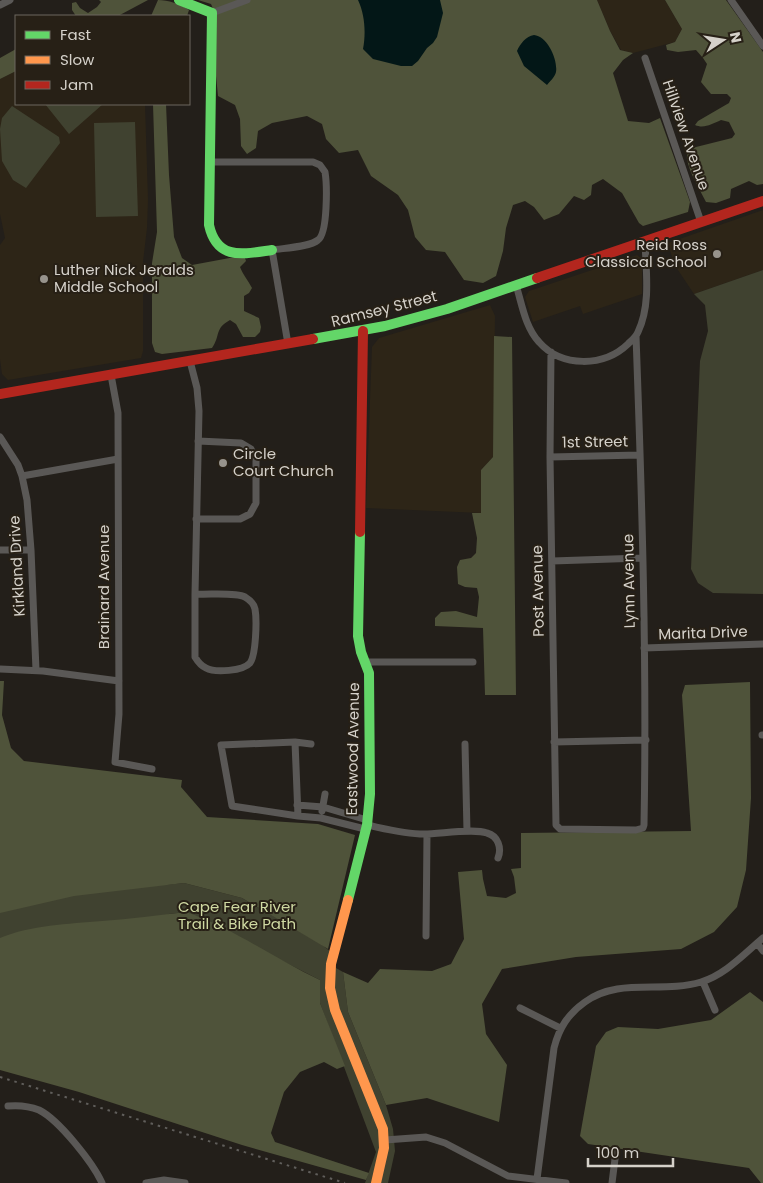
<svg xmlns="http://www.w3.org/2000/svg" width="763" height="1183" viewBox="0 0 763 1183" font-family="Poppins,sans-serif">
<rect width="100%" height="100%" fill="#231f1a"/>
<path fill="#2d2517" d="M597,0H665L682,29L675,42L633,53L621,50L610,31Z
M16,71V104H145L148,200L147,228L143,262V351L141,358L8,380L2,374L0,359V245L5,238L0,214V79Z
M763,210V270L694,294L674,264L668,243Z
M637,255L642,259V294L583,314L580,306L533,322L525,297L529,291Z
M490,305L495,316L493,457L481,470V513L366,508L372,347L379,338Z"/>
<path fill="#404230" d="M45,104H103L69,134Z
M12,106L59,137L60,143L26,188L13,180L2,161L0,129L2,118Z
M135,122L138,216L96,217L94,123Z
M763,270V594L713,593L698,583L691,569L700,361L708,331L705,305L694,294Z
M0,799L165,885L184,883L242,898L321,944L336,956V968L343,972L348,1012L386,1105L393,1129L395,1151L388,1183H365L376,1152L320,1003V980L186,912L169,914L0,1023Z"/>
<path fill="#4f533a" d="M99,0H148L118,16H76L72,10V3L76,2L80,8L88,13L97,7L101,2Z
M158,0C168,0 180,4 189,10L187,16H151Z
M198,0H597L610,31L620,50L633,53L623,60L613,73L628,121L649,123L660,118L690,202L688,212L643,226L639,223L622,193L603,179L592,185L591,195L584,200L574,196L559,214L544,220L534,207L525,201L513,205L506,228L503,251L496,276L483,283L464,280L445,252L426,250L415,237L408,210L398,195L371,176L358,150L339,153L326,139L322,124L307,116L272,123L258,131L256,148L247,154L241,146L240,119L235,105L218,96L216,76V15L211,4Z
M665,0H726L763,52V184L757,185L749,181L731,189L730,198L716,203L706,202C700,190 689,172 687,159C686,155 689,151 692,148L732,138L735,134L729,122L721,120C712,124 704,129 695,125L698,121L729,103L731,98L727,94H711L701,82L707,64L703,58L696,50L678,52L667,50L666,45L675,42L682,29Z
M16,49V71L0,79V58Z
M153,104H166L169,175L174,237L182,258L192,265L235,257L245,258L246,261L240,267C243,275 248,280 252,288L249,293L244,296V311L259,318L261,327L260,332L255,337H243L236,324L230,320C214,329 221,335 212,348L162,354L155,352L152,343V263L157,232Z
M494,336L512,337L516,695H485L483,628L435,626V618L441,612L456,611L477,617L479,597L477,588L465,587L458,584L457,567L460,560L471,558L476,553L477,538L472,513H481V470L493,457Z
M0,681H4L2,715L11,748L24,761L182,780L181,787L207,817L318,824L355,835L328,949L242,898L184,883L74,896L0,913Z
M750,682L751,798L746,870L737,907L714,932L681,949L576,957L502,969L482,1004L486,1034L507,1065L499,1122L427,1098L386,1105L348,1012L343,972L368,983L380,969L432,971L451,964L464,939L458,872L482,870L483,879L487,896L506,898L516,893L514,877L511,869L521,868V833L691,831L682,695L685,685Z
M186,912C233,928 275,959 320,980V1003L345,1066L337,1069L324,1062L300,1072L284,1092L271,1133L275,1142L369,1173L366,1180L242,1145L79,1092L0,1070V938C31,925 68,924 102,921C130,919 158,915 186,912Z
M750,992L763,1002V1183H761L749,1168L588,1144L580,1136L596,1046L606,1032L618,1027L658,1029L711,1020Z"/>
<path fill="#031717" d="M358,0H440L443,13L437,37L433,43L427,48L418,61L412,66H401L373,59L363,49C366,33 365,15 358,0Z
M534,35C547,36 558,59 556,72C555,77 550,81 547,85L524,66L517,51C520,44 526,36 534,35Z"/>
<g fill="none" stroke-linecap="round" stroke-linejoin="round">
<path stroke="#5a5856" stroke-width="7" d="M731,0L763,46
M0,5L10,0
M212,13L247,0
M645,58L701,222
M210,162H313L320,165L325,172C327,184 328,233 318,240C310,247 284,248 272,250L288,344
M516,285C522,304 525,327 539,342C562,368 604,367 628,344C632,340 636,337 638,332C651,305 646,271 645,242
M551,352L550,457L556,825L560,829L636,830L643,828L644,825C647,662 642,499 636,336
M190,361L197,388L199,411L195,594
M111,375L118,413L119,714L115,762L152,769
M0,437L18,465L22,476L27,500L31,550L36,670
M550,457L640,455
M22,476L118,459
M196,519H240L250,514L256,503V459L251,449L241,443L198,441
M0,550H31
M552,561L642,558
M195,594C208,595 235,592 245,597C250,600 254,604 255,609C257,620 256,655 250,663C243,671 215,673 206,668C201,666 198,662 195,657Z
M644,648L763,644
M366,662H473
M0,669L43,671L119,681
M762,735H763
M295,742L298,816L232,806L221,745L295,742L311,744
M554,742L646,740
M465,744L467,831
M297,805L323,807L367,820
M322,811L325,794
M298,816L321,818L365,829
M367,825C386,829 405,834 424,834C440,834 474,828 487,833C498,836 502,848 498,858
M426,936L427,834
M757,943L763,951
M703,982L715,1010
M520,1008L560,1028
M8,1106C19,1105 29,1106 39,1110C59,1120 93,1163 102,1183
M385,1140L426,1137L445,1143L508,1176L566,1183
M537,1179L554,1048C559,1028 568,1014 585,1002C619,977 662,994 701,982C725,975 744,954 763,938
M146,1183L164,1180L185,1183
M612,1183L616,1151"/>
<path stroke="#63d668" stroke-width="10" d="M179,0L212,13L209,225C217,261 243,254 272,250
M313,339L385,326L447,309L537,278
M348,900L367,825L370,794L369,673L361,652L358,636L360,532"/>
<path stroke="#ff974d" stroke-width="10" d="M348,900L331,964L330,988L335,1010L383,1129L384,1148L376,1183"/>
<path stroke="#b3261e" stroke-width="10" d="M537,278L763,201
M0,394L313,339
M360,532L363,331"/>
<path stroke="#605e5b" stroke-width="2" stroke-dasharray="2.5 5" stroke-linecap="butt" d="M0,1077L345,1183"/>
</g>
<g fill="#97938c" stroke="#272016" stroke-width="2">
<circle cx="717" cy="254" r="5"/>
<circle cx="44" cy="279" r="5"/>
<circle cx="223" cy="463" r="5"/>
</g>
<g text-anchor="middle" stroke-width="4" stroke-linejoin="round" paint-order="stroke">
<g font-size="15" fill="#d5d1ca" stroke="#272016">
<text transform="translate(686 135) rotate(71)" y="5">Hillview Avenue</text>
<text transform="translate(384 309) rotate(-14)" y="5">Ramsey Street</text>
<text transform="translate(595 442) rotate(-1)" y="5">1st Street</text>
<text transform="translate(17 566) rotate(-93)" y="5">Kirkland Drive</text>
<text transform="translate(629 581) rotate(-91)" y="5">Lynn Avenue</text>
<text transform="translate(104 587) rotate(-90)" y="5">Brainard Avenue</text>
<text transform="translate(538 591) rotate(-91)" y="5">Post Avenue</text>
<text transform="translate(703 633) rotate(-2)" y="5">Marita Drive</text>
<text transform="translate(353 749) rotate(-89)" y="5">Eastwood Avenue</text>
</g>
<g font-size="15" fill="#d5d1ca" stroke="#272016" text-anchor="start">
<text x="707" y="250" text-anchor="end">Reid Ross<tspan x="707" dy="17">Classical School</tspan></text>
<text x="54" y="275">Luther Nick Jeralds<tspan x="54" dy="17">Middle School</tspan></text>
<text x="233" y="459">Circle<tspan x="233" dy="17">Court Church</tspan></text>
</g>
<g font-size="15" fill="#cfd9a2" stroke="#272016">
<text x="237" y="912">Cape Fear River<tspan x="237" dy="17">Trail &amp; Bike Path</tspan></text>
</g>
</g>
<rect x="15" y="15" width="175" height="90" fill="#272016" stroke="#6d675e"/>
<rect x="25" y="31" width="25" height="8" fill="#63d668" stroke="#6d675e"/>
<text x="60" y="40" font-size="15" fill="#d5d1ca">Fast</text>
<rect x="25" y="56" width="25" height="8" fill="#ff974d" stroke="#6d675e"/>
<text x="60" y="65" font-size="15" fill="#d5d1ca">Slow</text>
<rect x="25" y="81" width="25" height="8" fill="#b3261e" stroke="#6d675e"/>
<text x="60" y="90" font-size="15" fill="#d5d1ca">Jam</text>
<g transform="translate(723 40) rotate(78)" stroke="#272016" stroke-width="4" paint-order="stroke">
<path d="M0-4L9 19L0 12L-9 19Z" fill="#d5d1ca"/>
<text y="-8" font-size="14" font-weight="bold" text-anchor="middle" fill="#d5d1ca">N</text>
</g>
<path d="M588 1158v8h85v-8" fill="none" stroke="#d5d1ca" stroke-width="2.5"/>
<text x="596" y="1158" font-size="15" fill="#d5d1ca" stroke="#272016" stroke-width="4" paint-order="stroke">100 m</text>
</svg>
